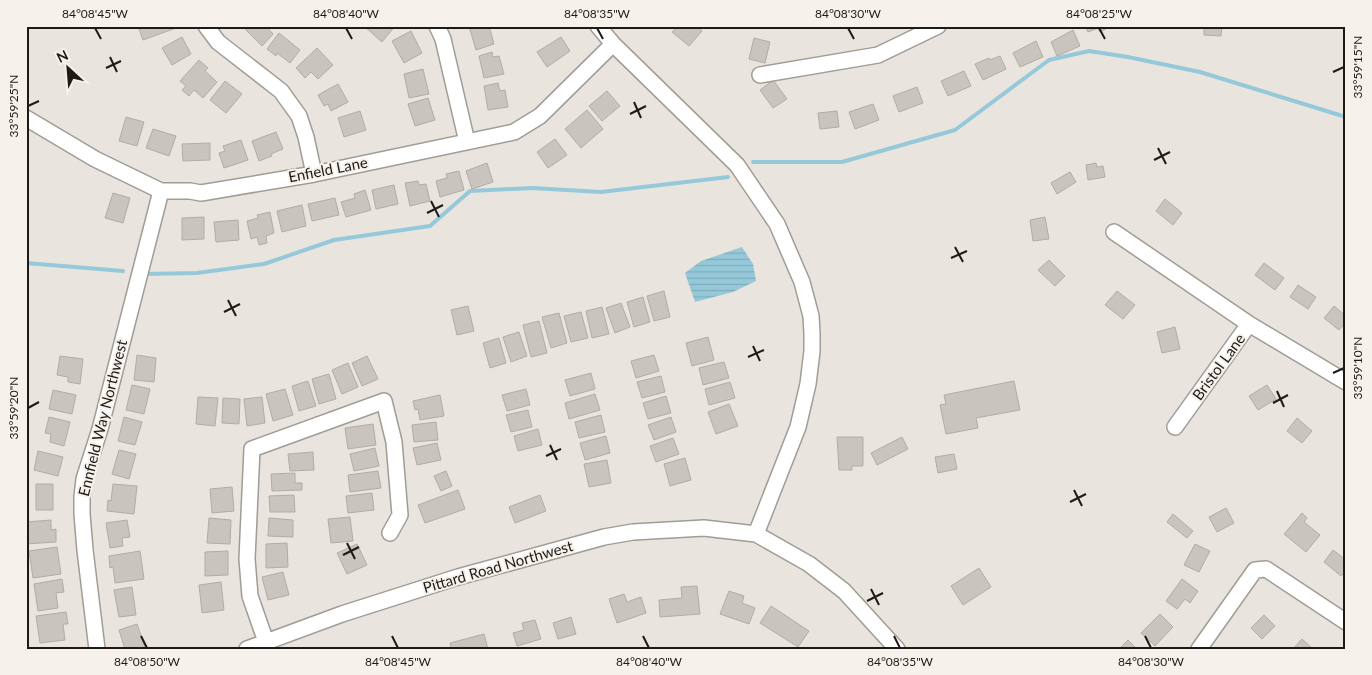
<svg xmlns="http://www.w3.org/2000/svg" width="1372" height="675" viewBox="0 0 1372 675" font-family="Lato,sans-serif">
<defs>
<pattern id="water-rules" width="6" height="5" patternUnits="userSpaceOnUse" patternTransform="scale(1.25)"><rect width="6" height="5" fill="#95c9da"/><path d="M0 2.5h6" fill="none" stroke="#80acba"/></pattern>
</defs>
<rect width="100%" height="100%" fill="#e9e4de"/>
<path fill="url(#water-rules)" d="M742,247L753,264L756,281L733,292L695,302L685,273L701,261Z"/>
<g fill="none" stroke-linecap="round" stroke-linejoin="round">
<path stroke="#95c9da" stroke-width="4" d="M753,162H842L955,130L1049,60L1089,51L1128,57L1200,72L1346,117
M26,263L123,271
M144,274L197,273L264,264L334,240L430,226L470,191L532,188L601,192L728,177"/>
</g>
<path fill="#c9c4be" stroke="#b2aca7" d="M138,26H176V28L143,40Z
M242,26H266L273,34L262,46Z
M364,26H395L382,42Z
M469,26H489L494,44L476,50Z
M678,26H696L702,31L689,46L672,32Z
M1085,26H1111L1100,32L1098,28L1088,32Z
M1204,26H1222L1221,36L1204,35Z
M1073,30L1080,46L1057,56L1051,42Z
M411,31L422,53L404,63L392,41Z
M279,33L300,50L290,63L277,53L276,56L267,49Z
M182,37L191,54L172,65L162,48Z
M561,37L570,51L547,67L537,52Z
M754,38L770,42L765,63L749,59Z
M1036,41L1043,57L1020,67L1013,53Z
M317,48L333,65L318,79L311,72L305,78L296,68Z
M492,52L493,57L499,56L504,74L484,78L479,56Z
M1000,56L1006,69L983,80L975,64L989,58L990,60Z
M199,60L208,68L205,71L217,82L203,98L194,90L189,96L182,90L186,86L180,81Z
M423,69L429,94L409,98L404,74Z
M964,71L971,86L948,96L941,81Z
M773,80L787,99L773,108L760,90Z
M225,81L242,94L226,113L210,100Z
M498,83L500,91L505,90L508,107L488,110L484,86Z
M338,84L348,102L331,111L328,104L324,106L318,95Z
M917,87L923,103L899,112L893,96Z
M607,91L620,106L602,121L589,106Z
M428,98L435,120L415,126L408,104Z
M873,104L879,120L855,129L849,112Z
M587,110L603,129L581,148L565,129Z
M360,111L366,130L344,137L338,118Z
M837,111L839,127L820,129L818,113Z
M126,117L144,122L137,146L119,141Z
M153,129L176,136L169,156L146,148Z
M276,132L283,149L271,154L272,156L259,161L252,141Z
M555,139L567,155L548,168L537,152Z
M241,140L248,160L224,168L219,153L225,151L223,146Z
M210,143V160L183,161L182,144Z
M487,163L493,182L472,189L466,171Z
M1096,163L1097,167L1103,166L1105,177L1088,180L1086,165Z
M459,171L464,190L440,197L436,181L447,178L446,174Z
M1070,172L1076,182L1057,194L1051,183Z
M418,181L419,185L426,184L430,201L410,206L405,183Z
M394,185L398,204L376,209L372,190Z
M365,190L371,210L346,217L341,202L355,198L354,194Z
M113,193L130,198L123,223L105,218Z
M335,198L339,215L312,221L308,204Z
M1165,199L1182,213L1173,225L1156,211Z
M302,205L306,226L282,232L277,211Z
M270,212L274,233L266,236L267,243L259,245L257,237L251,239L247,221L258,218L257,215Z
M204,217V239L182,240V218Z
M1045,217L1049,239L1033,241L1030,220Z
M238,220L239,240L216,242L214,222Z
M1049,260L1065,276L1055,286L1038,270Z
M1264,263L1284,278L1275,290L1255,275Z
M1298,285L1316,297L1308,309L1290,297Z
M664,291L670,317L654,321L647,296Z
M1117,291L1135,305L1123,319L1105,305Z
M643,297L650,322L634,327L627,302Z
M621,303L630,327L615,333L606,308Z
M468,306L474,331L457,335L451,310Z
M1334,306L1346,316V322L1339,330L1324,318Z
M602,307L609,334L592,338L586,311Z
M581,312L588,338L571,342L564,316Z
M559,313L567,343L551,348L542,317Z
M539,321L547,353L531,357L523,325Z
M1175,327L1180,349L1162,353L1157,332Z
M519,332L527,356L511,362L503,337Z
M708,337L714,360L692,366L686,343Z
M499,338L506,363L490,368L483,343Z
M137,355L156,358L154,382L134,380Z
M654,355L659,371L636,378L631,361Z
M60,356L83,359L80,384L68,382V377L57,375Z
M367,356L378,379L362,386L352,363Z
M724,362L729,378L703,385L699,368Z
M348,363L358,387L342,394L332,370Z
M591,373L595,389L570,396L565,380Z
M329,374L336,399L319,404L312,379Z
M661,376L665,392L642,398L637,382Z
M308,381L316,406L299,411L292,386Z
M1014,381L1020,410L976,418L978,428L946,434L940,405L946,404L944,395Z
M730,382L735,398L709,405L705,389Z
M132,385L150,389L144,414L126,410Z
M1267,385L1276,399L1258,410L1249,396Z
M285,389L293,415L273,421L266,394Z
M526,389L530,405L507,411L502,395Z
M53,390L76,395L72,414L49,409Z
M595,394L600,410L569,419L565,403Z
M440,395L444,416L420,420L418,409L415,410L413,401Z
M666,396L671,413L648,419L643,403Z
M198,397L218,398L215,426L196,424Z
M262,397L265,423L247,426L244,399Z
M223,398L240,399L239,424L222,423Z
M729,404L738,426L716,434L708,412Z
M528,410L532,427L511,432L506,415Z
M601,415L605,432L579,438L575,422Z
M49,417L70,422L64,446L50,442L51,434L45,433Z
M124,417L142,422L135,445L118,441Z
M671,417L676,432L654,440L648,425Z
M1297,418L1312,431L1302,443L1287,431Z
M436,422L438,440L414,442L412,425Z
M373,424L376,445L348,449L345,428Z
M538,429L542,445L518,451L514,436Z
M606,436L610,453L585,460L580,443Z
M837,437H863V466H852V470H839Z
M902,437L908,449L877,465L871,453Z
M673,438L679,454L656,462L650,446Z
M437,443L441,460L417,465L413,448Z
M375,448L379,466L354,471L350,454Z
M119,450L136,454L129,479L112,474Z
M38,451L63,457L58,476L34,470Z
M313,452L314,470L290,471L288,454Z
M954,454L957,469L938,473L935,457Z
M685,458L691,480L670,486L664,464Z
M607,460L611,483L589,487L584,464Z
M378,471L381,488L350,492L348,475Z
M446,471L452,486L441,491L434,476Z
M295,473V483H302V490L272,491L271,474Z
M36,484H53V510H36Z
M113,484L137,486L134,514L107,511L108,500L111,501Z
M232,487L234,511L212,513L210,489Z
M458,490L465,509L425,523L418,505Z
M372,493L374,510L348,513L346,496Z
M294,495L295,512H270L269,496Z
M540,495L546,511L515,523L509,507Z
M1226,508L1234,523L1217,532L1209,517Z
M1302,513L1307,518L1304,522L1320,535L1306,552L1284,534Z
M1173,514L1193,531L1187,538L1167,522Z
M350,517L353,541L331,543L328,519Z
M209,518L231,520L230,544L207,543Z
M269,518L293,520V537L268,536Z
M51,520V530L56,529V542L26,544V522Z
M127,520L130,537L122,538L123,546L110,548L106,523Z
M287,543L288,567L266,568V544Z
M357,544L367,565L347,574L337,553Z
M1195,544L1210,551L1199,572L1184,565Z
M57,547L61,574L33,578L29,551Z
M1333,550L1346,560V570L1341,576L1324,562Z
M140,551L144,579L115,583L113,567L110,568L109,556Z
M228,551V575L205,576V552Z
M979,568L991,587L963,605L951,586Z
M283,572L289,595L268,600L262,577Z
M62,579L64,592L56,593L58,608L38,611L34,584Z
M1182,579L1198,591L1190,603L1185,599L1177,609L1166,601Z
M221,582L224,610L202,613L199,585Z
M697,586L700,614L660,617L659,600L682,598L681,587Z
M132,587L136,615L119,617L114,590Z
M729,591L744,596L742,603L755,608L749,624L720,614Z
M624,594L627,602L641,597L646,613L617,623L609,599Z
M771,606L809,631L798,647L760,623Z
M66,612L68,624H63L65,640L40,643L36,616Z
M1160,614L1173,627L1155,646L1141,633Z
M1264,615L1275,626L1262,639L1251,628Z
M571,617L576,634L558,639L553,623Z
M535,620L541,639L517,646L513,633L524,630L522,623Z
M137,624L145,647L140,649H125L119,630Z
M484,634L488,649H451L450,643Z
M1302,639L1313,649H1293Z
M1128,640L1137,649H1119Z"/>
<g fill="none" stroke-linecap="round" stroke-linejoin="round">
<g stroke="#a09c96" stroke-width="18">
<path id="minor" d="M206,26L218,42L281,91L299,116L306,137L314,174
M437,26L443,39L467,142
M598,26L613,44L737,165L777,224L802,282L811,316L812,333V351L808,384L798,427L756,534L809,564L844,591L897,649
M760,75L878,55L938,26
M26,118L95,159L161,191H190L201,193L314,174L514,132L540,116L613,44
M1114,232L1249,324L1346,382
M1175,427L1249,324
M266,642L250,596L247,559L252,449L384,401L394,442L400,515L390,533
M97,649L85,550L82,514V497L84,479L100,429L161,191
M247,649L342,614L458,577L604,537L633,532L704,528L756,534
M1199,649L1255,570L1266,569L1346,622"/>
</g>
<use href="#minor" stroke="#fff" stroke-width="15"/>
</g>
<path fill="none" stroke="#1c1b18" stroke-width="2" d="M95,28L101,39M346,28L352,39M597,28L603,39M848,28L854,39M1099,28L1105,39M110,57L117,72M106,68L121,61M1333,72L1344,67M634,102L641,118M28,106L39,101M630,114L646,106M1158,148L1166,164M1154,160L1170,152M431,201L439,217M427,213L443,205M955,247L963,262M951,258L967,251M228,300L236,316M224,312L240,304M753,346L760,361M748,357L764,350M1333,373L1344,368M1277,391L1284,407M1273,403L1288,395M28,408L39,402M550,445L557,460M546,456L561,449M1074,490L1082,506M1070,502L1086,494M347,543L355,559M343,555L359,547M871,589L879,605M867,601L883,593M141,636L147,648M392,636L398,648M643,636L649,648M894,636L900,648M1145,636L1151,648"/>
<g text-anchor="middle" stroke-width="4" stroke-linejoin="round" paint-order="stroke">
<g font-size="15" fill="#1c1b18" stroke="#f6f2eb">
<text transform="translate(328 170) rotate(-11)" y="5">Enfield Lane</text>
<text transform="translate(1219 367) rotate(-54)" y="5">Bristol Lane</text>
<text transform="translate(103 418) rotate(-76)" y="5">Ennfield Way Northwest</text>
<text transform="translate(498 567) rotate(-16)" y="5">Pittard Road Northwest</text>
</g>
</g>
<rect width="1372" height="675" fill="none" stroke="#f6f2eb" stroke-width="55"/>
<g transform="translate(68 68) rotate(334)" stroke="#f6f2eb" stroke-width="4" paint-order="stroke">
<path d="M0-4L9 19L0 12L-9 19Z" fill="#1c1b18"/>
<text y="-8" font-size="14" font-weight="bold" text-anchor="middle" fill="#1c1b18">N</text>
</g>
<rect x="28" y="28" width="1316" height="620" fill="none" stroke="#1c1b18" stroke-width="2"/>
<g font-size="12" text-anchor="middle" fill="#1c1b18">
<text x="95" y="18">84°08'45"W</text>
<text x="346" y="18">84°08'40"W</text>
<text x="597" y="18">84°08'35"W</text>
<text x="848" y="18">84°08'30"W</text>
<text x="1099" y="18">84°08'25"W</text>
<text transform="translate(1358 67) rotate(-90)" y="4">33°59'15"N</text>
<text transform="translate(14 106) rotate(-90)" y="4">33°59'25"N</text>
<text transform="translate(1358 368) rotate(-90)" y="4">33°59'10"N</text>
<text transform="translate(14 408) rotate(-90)" y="4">33°59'20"N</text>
<text x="147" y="666">84°08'50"W</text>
<text x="398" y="666">84°08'45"W</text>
<text x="649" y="666">84°08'40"W</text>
<text x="900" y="666">84°08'35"W</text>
<text x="1151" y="666">84°08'30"W</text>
</g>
</svg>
